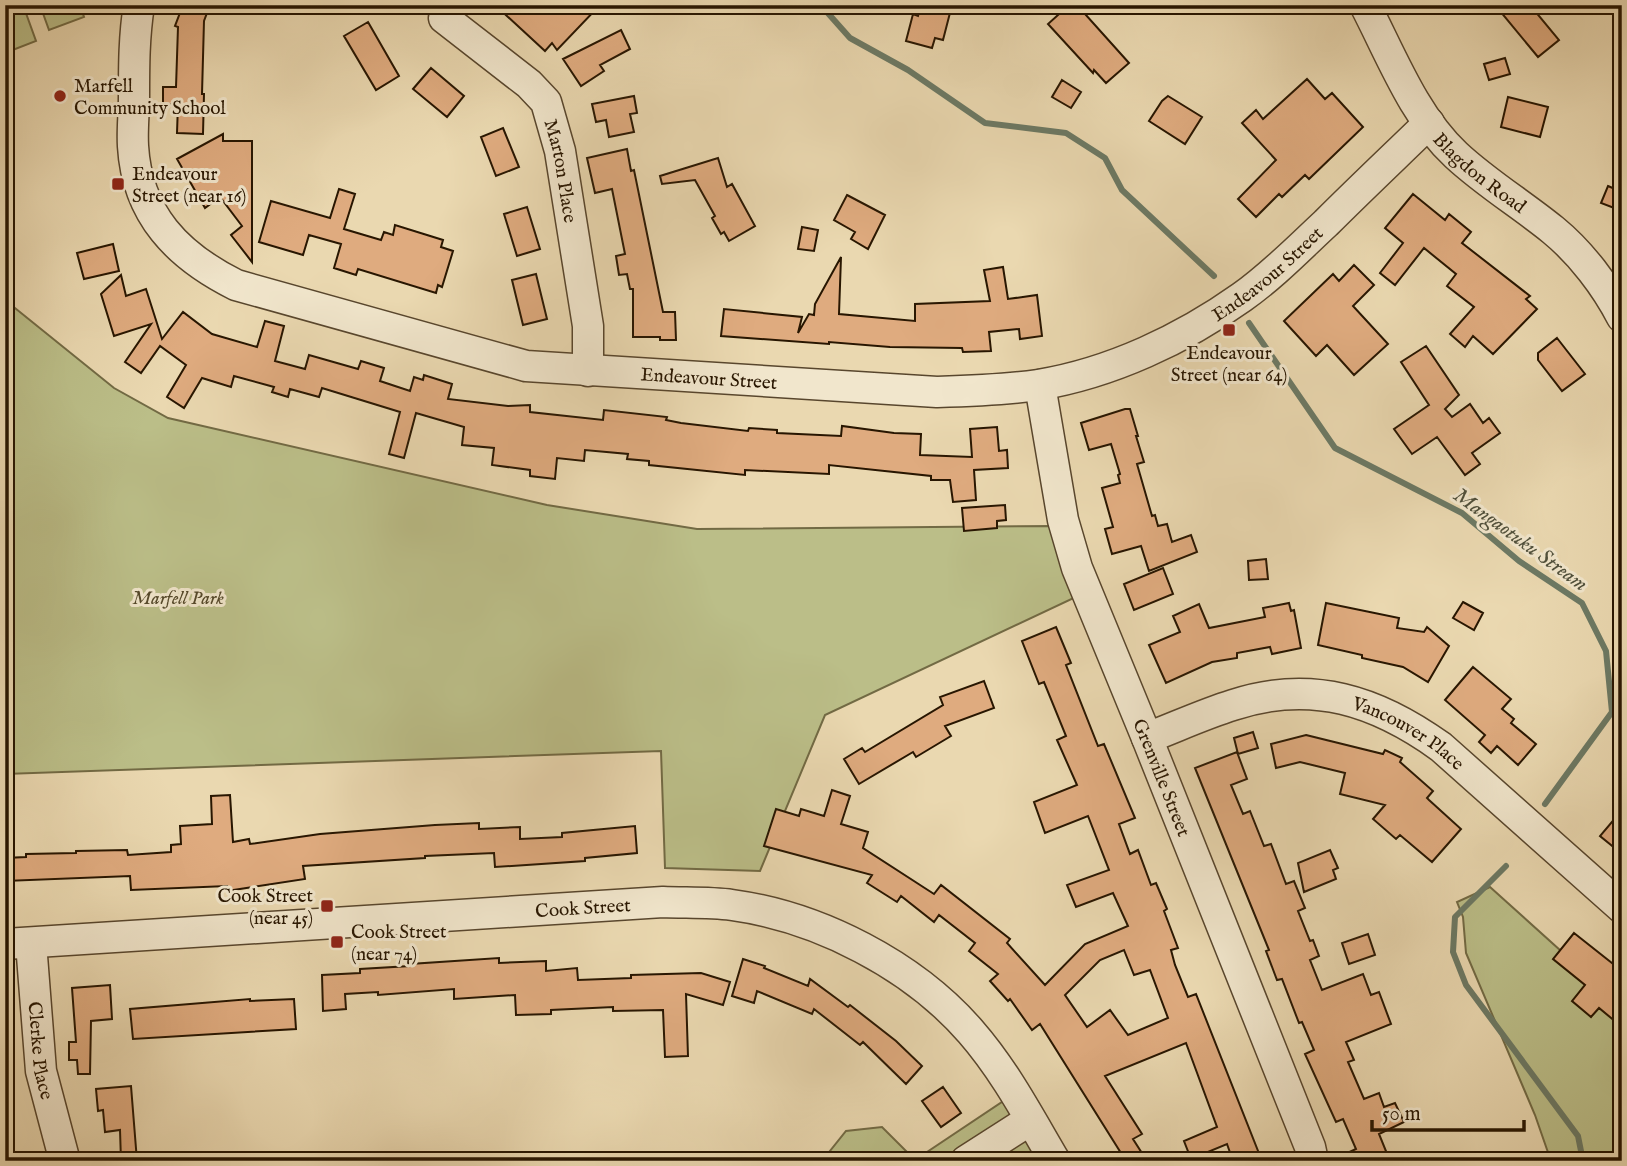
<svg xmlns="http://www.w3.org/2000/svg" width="1627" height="1166" viewBox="0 0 1627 1166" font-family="'IM FELL English',serif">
<rect width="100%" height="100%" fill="#ead8b0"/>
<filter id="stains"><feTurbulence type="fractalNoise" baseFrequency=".00286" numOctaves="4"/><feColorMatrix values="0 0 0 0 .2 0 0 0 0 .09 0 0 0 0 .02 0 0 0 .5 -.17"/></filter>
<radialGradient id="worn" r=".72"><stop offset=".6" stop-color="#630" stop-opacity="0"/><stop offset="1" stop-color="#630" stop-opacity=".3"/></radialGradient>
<path fill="#bbbe88" stroke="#726a44" stroke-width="2" d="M5,5H23L36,41L5,53Z
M40,5H80L84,17L49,30Z
M5,300L114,388L168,418L547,505L697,529L1053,526L1078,596L825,715L760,871L665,868L661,751L5,774Z
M1490,887L1622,1006V1161H1551L1535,1115L1466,953L1463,917L1457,902Z
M1014,1094L1058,1161H822L846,1131L882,1127L915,1160Z"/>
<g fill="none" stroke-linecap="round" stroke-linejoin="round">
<path stroke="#6c7964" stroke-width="6" d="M824,5L826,11L850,38L908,70L985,123L1066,133L1105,158L1122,190L1214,276
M1249,323L1335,448L1462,513L1519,561L1582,603L1606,651L1612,712L1545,804
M1506,866L1455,917L1453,952L1466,985L1578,1136L1583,1161"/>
</g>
<path fill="#dfab7f" stroke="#281601" stroke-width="2" fill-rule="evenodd" d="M183,5H210L204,21L202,94H204L203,134L177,133L178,104H163V87H176L178,27L175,26Z
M495,5H600L557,50L552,43L545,51Z
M921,5H952L943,40L935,38L932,48L906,41L913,14L918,16Z
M1069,5H1077L1129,63L1106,83L1094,70L1093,73L1048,24Z
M1495,5H1530L1559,40L1538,57Z
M368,22L399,76L376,90L344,36Z
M621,30L630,49L600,65L604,71L581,86L563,59Z
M1505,58L1510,74L1489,80L1484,64Z
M431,68L464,96L447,117L413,89Z
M1307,79L1325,99L1332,93L1363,127L1309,179L1305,175L1282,197L1279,194L1256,217L1238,199L1276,160L1242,123L1256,110L1263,119Z
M1062,80L1081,92L1071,108L1052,97Z
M634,96L637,113L630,114L634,132L609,137L606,120L596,122L592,104Z
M1168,96L1202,117L1185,144L1149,121L1162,101Z
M1508,97L1548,107L1540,137L1501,127Z
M503,128L519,167L496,176L481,137Z
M223,134V141H252V262L231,235L242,226L220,197L205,208L177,159Z
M627,149L631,171L634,170L663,312H675L676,340H660V337H633V289H630L627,274L619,275L616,256L625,254L612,189L595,193L587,158Z
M718,158L727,187L732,184L755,226L729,241L724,232L721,234L712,218L715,216L695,180L662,184L660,176Z
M1608,186L1622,192V211L1601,203Z
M339,189L355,194L344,229L381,240L384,232L393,235L395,225L443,240L441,247L453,251L442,287L438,285L436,293L358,269L356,275L334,268L341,244L309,235L303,255L259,242L271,201L330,218Z
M1413,194L1445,220L1449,214L1471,232L1462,243L1530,296L1526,299L1537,309L1493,354L1473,336L1465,347L1450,334L1474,307L1447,286L1456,274L1424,248L1395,285L1380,273L1403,243L1385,228Z
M847,195L885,215L868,249L851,239L855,232L834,220Z
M527,207L540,249L517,256L504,214Z
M802,227L818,230L814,251L798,249Z
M113,244L119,271L84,279L77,253Z
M841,257L839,314L915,321V304L990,301L984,270L1003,267L1008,299L1037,295L1042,336L1020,339L1019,329L989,332L991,351L963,352L962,348L890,347L829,342V344L721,336L724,309L802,317L798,333L809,314L814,315L815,304Z
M1354,265L1374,285L1353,306L1388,344L1354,375L1327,345L1316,356L1284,321L1333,274L1339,281Z
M536,274L547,319L523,325L512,280Z
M121,275L126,296L146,289L162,339L183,312L212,334L257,347L265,321L284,326L275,361L305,369L309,355L358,369L361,361L384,368L380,381L410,391L414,377L423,380L424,375L452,384L448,399L508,406L530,405V412L603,420L604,410L667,417L666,420L681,423L748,431L749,428L777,430V433L841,436L842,426L894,433L921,434L920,455L972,457L970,429L997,427L999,451L1007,450L1008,468L974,470L976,500L953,502L950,480H931V476L829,465V474L745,470V475L649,465V461L627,459L628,454L585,450L584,461L557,458L555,479L530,476V470L492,465L494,448L462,445L464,427L416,413L404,458L389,454L400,412L322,388L319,397L290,389L288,397L272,392L274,387L234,376L231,387L202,378L184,408L167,397L186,365L160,346L141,373L125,362L151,324L114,336L101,294Z
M1557,338L1585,374L1562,391L1538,360V353Z
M1426,346L1459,395L1445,409L1452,417L1470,404L1483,423L1489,418L1500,433L1472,453L1480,464L1465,475L1437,437L1412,454L1394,429L1429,405L1401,362Z
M1125,409H1130L1138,436H1136L1144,462L1137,464L1152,516L1155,515L1158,526L1167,524L1172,542L1191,535L1197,552L1149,571L1141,546L1112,554L1105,529L1113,527L1102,488L1120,483L1118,475L1120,474L1111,444L1089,450L1081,423Z
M1005,505L1006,520L997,521V528L964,531L962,508Z
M1266,559L1268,579L1249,580L1248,561Z
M1163,568L1173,594L1134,610L1124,584Z
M1463,602L1483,613L1474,630L1453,618Z
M1289,603L1291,611L1294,610L1301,648L1272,654L1270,647L1237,653V658L1212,662L1166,683L1149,645L1180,632L1173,616L1199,604L1209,628L1265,617L1263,608Z
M1326,603L1399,618L1397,628L1424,632L1427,627L1449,646L1428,682L1403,667L1362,658V655L1318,645Z
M1056,627L1071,663L1066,665L1098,746L1104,744L1135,818L1119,824L1130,854L1138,850L1151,885L1156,883L1167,909L1164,911L1178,948L1171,950L1175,965L1188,997L1196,994L1262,1161H1233L1227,1144L1191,1159L1184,1141L1217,1127L1186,1043L1105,1076L1142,1134L1133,1139L1147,1161H1126L1040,1024L1032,1030L1010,999L1008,1001L990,981L998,974L969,951L975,943L939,915L934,922L901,896L897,902L867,883L872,875L764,846L776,809L799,816L801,809L824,816L832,790L850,796L841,824L868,832L863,848L934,894L941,885L1010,939L1007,943L1045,985L1085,944L1128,926L1113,893L1076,907L1067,885L1109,870L1088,816L1045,833L1034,802L1077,785L1057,740L1066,736L1044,682L1039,684L1022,641ZM1124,950L1134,975L1150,970L1168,1018L1128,1035L1110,1010L1087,1027L1065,995L1100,960Z
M1473,667L1511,699L1502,709L1514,719L1511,723L1536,744L1518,765L1497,746L1491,753L1479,742L1485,735L1445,700Z
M984,681L994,708L945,726L951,736L916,757L913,752L859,784L844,759L862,748L865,752L943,705L940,697Z
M1253,732L1258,748L1238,754L1234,738Z
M1306,735L1383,754L1385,750L1402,758L1400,762L1433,791L1427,798L1429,800L1461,829L1432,862L1400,835L1396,839L1373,819L1385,805L1340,794L1345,773L1300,762L1276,768L1271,744Z
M1237,752L1247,779L1231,785L1243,814L1250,811L1264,846L1271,844L1286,884L1294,881L1305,908L1298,911L1310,941L1313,940L1319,956L1310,960L1322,990L1363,974L1371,995L1379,992L1391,1024L1346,1042L1354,1060L1348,1062L1364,1099L1379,1093L1384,1107L1395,1103L1404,1122L1379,1134L1390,1161H1330L1356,1149L1343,1119L1336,1122L1305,1054L1314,1050L1302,1022L1299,1023L1282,979L1277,980L1266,951L1269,950L1195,768Z
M230,795L233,842L249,839L250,844L320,834L435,825L479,823V829L520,827V839L562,837V833L635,826L637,853L585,858V861L495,867L494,853L425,856V858L303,866L305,879L227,891V886L131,890L130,876L5,881V858L26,857V854L76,853V851L127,850L128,855L171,852V845L181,844L180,826L212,824L211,796Z
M1622,810V854L1600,836Z
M1330,850L1338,868L1333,870L1336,879L1304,892L1298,863Z
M1574,933L1622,971V1027L1599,1008L1591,1017L1572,1001L1585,985L1553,959Z
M1368,934L1375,955L1349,964L1342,943Z
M499,958V963L546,961V971L577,968L578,980L631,978V975L701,973L730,982L723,1005L686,994L688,1056L665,1057L663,1010L613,1011V1007L551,1010V1014L516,1015L515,995L454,999V989L378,995V992L345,994L346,1009L323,1011L322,975L360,973V969L410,966V964Z
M743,959L765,966L764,968L808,986L810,979L848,1007L850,1005L896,1041L922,1066L906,1084L863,1042L860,1045L814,1009L812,1014L757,991L754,1003L732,996Z
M110,985L112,1019L91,1021L90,1074H78L77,1060H69V1042H76L72,988Z
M250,999V1001L294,999L296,1029L133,1039L130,1009Z
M131,1086L137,1161H121L120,1130L105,1132L103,1110L98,1111L96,1089Z
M943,1087L961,1113L941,1127L922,1101Z"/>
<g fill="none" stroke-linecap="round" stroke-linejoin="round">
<g stroke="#58462d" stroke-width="33">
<g id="minor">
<path id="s1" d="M139,5C134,36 134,66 134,97C134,113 132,130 133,146C137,215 178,256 236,285L526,366L937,392C971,391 1005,390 1038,385C1111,373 1183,339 1242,297C1272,276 1299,248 1326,223C1360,189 1395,156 1429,123"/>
<path id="s2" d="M1365,5C1391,55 1414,116 1456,155C1486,183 1521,204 1553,230C1581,253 1606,286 1622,317"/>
<path id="s3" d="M444,18L529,84L546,102L560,151L588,326V371"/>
<path id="s4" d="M1040,385L1063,520L1077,568L1147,738L1310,1147L1313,1161"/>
<path id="s5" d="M1147,738C1176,727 1204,714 1233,705C1312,679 1377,701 1441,747L1622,908"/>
<path id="s6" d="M31,943L41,1071L64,1158"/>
<path id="s7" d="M5,944L663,902C686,903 710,902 732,905C819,917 913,965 971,1032C1005,1071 1029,1117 1055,1161"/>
<path d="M966,1161L1030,1120"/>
</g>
</g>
<use href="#minor" stroke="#f1e6cc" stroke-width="30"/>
</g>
<g fill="#8f2418" stroke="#f1e6cc" stroke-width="2.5">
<circle cx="60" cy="96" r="7"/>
<rect x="111" y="177" width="14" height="14" rx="3.5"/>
<rect x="1222" y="323" width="14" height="14" rx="3.5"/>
<rect x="320" y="899" width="14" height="14" rx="3.5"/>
<rect x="330" y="935" width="14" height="14" rx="3.5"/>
</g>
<g text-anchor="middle" stroke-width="6" stroke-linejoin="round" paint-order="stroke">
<g font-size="19" fill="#281601" stroke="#f1e6cc" text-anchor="start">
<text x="74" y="92">Marfell<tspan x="74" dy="22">Community School</tspan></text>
<text x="132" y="180">Endeavour<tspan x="132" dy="22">Street (near 16)</tspan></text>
<text x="1229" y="359" text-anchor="middle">Endeavour<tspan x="1229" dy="22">Street (near 64)</tspan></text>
<text x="313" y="902" text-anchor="end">Cook Street<tspan x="313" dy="22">(near 45)</tspan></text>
<text x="351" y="938">Cook Street<tspan x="351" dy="22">(near 74)</tspan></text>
</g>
<g font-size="19" fill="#281601" stroke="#f1e6cc">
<text dy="7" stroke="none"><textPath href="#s2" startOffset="206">Blagdon Road</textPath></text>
<text dy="7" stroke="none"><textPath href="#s3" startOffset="203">Marton Place</textPath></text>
<text dy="7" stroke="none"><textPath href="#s1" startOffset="1396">Endeavour Street</textPath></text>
<text dy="7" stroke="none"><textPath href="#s1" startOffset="808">Endeavour Street</textPath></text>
<text dy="7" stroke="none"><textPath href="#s5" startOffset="278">Vancouver Place</textPath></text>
<text dy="7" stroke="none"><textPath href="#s4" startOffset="413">Grenville Street</textPath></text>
<text dy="7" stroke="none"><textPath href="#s7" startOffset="579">Cook Street</textPath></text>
<text dy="7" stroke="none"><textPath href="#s6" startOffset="108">Clerke Place</textPath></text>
</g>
<g font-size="19" font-style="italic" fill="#54482a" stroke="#f1e6cc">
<text x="178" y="604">Marfell Park</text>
</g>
<g font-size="21" font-style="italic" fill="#50503b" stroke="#f1e6cc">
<text transform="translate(1521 539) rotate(36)" y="7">Mangaotuku Stream</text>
</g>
</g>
<rect width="1627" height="1166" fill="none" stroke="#ead8b0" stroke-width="28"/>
<rect x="7" y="7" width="1613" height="1152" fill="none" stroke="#281601" stroke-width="3.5"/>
<rect x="14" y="14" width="1599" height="1138" fill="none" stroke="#281601" stroke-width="2"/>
<path d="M1372 1120v10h152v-10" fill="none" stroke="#281601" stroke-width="3.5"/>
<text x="1382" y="1120" font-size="21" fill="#281601" stroke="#f1e6cc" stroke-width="5" paint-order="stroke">50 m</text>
<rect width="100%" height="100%" filter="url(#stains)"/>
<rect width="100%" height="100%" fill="url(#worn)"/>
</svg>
